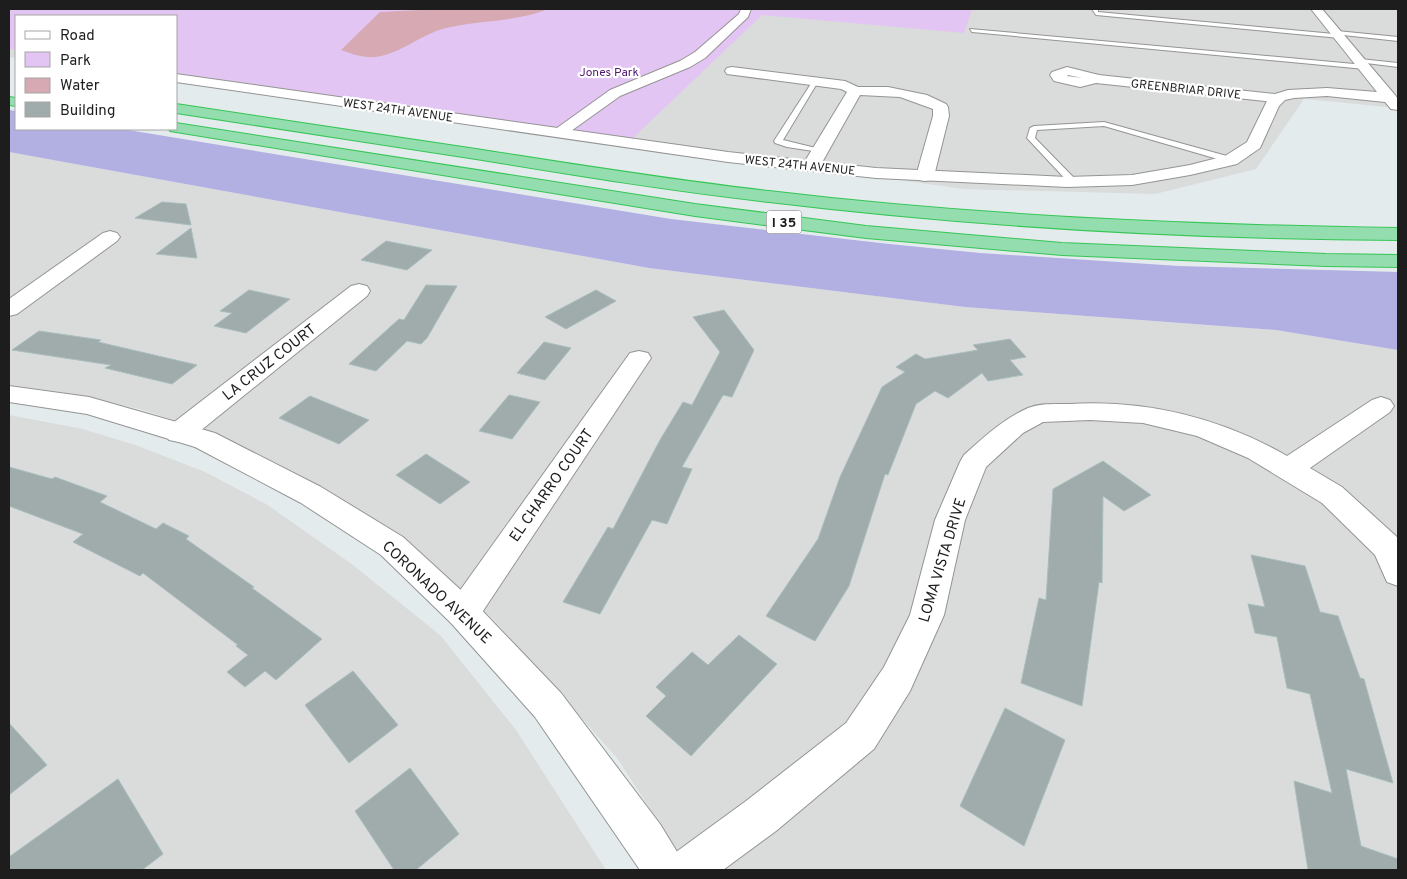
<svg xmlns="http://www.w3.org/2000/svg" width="1407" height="879" viewBox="0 0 1407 879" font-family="Overpass,sans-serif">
<rect width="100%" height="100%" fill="#e4ebed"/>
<path fill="#dadbdb" d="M9,9H1398V108L1304,99L1256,169L1155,194L964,189L176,80V16H16V58L9,57Z
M9,152L649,268L965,307L1276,330L1398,350V870H690L617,758L494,620L401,537L302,476L214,433L140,409L66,393L9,385Z
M9,415L83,429L138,446L205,472L266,504L353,565L441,636L516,730L606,870H9Z"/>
<path fill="#b2afe3" d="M9,110L16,111V129H122L671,219L889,244L980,253L1179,266L1398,272V350L1276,330L965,307L649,268L9,152Z"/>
<path fill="#e3c5f3" d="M9,9H972L964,33L762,15L632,139L176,73V16H16V50L9,49Z"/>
<path fill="#d7a9b3" d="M441,9H548C516,22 479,20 446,28C421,34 401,54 375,57C363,58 352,54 341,50L380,12Z"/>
<path fill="#a0abab" stroke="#a8bdbd" d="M162,202L186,204L191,225L135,218Z
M191,228L197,258L156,254Z
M386,241L432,250L407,270L361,260Z
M426,285L457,286L427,338L421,344L407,341L376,371L349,364L399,319L404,320Z
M249,290L290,299L246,333L214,326L232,313L220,311Z
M596,290L616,301L566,329L545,317Z
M724,310L754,350L732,397L723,395L682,467L692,469L667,524L652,520L600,614L563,602L608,527L613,529L660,440L683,402L692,405L720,352L693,317Z
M39,331L101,340L98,342L197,365L172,384L105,368L111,365L12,350Z
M1010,339L1026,357L1010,360L1023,375L988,381L982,373L948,398L935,391L916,404L888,475L885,474L849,586L815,641L766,616L818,539L840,477L882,387L905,372L896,367L916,354L925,359L978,350L973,345Z
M544,342L571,348L545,380L517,373Z
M509,395L540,402L512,439L479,431Z
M310,396L369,420L339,444L279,418Z
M426,454L470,482L440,504L396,475Z
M1103,461L1151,495L1124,511L1103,496L1102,583L1099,582L1082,706L1021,683L1039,598L1046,600L1053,489Z
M9,467L52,479L55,477L107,496L100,502L156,529L163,523L189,536L186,539L254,587L252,588L322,639L276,680L265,671L245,687L227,672L248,655L236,646L238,645L143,573L140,576L73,542L83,534L9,506Z
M1251,555L1305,566L1320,612L1338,616L1360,678L1364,679L1393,783L1346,769L1361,846L1398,859V870H1308L1294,781L1332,793L1310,694L1287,688L1277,637L1255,633L1248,604L1265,607Z
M739,635L777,664L691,756L646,716L666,696L656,687L692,652L708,665Z
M353,671L398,725L349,763L305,705Z
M1005,708L1065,740L1024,846L960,806Z
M9,723L47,765L9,795Z
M410,768L459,834L416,870H394L355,811Z
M118,779L163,854L142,870H9V857Z"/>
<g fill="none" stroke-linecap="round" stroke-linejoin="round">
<g stroke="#949494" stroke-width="2">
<path id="service" d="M1092,9H1098V12L1334,34L1337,31L1398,37V41L1343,35L1340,38L1096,15Z
M970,29L1365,65L1368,67L1365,69L972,32Z
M1360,59L1398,63V67L1358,62L1357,61Z
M814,79L819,80L783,140L824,150L820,152L787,147L775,143L774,141Z
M1104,122L1234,158L1235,160L1228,162L1104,126L1037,130L1035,138L1076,180L1077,182L1073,185L1070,184L1027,138L1030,128L1034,126Z"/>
</g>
<g stroke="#949494" stroke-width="2">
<path id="minor" d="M741,9H751L748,17L705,58L690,67L620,96L564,136H552L550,133L610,90L680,61L695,52L739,14Z
M732,67L845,81L858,87H888L927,95L946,104L948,107L949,116L934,176L931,180L925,181L919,180L916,176L933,116V109L900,97L860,95L820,166L817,170L811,171L805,170L802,166L847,92L841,89L727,74L725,71L727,68Z
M1067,67L1099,75L1275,94L1280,95L1282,98L1280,101L1275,102L1096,83L1080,87L1054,81L1050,75L1052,72ZM1068,75L1082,78L1067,76Z
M110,231L117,233L120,237L117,241L17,314L9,316V299L103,233Z
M359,284L367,286L370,291L367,296L189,440L179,442L169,440L165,433L169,426L351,286Z
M639,351L648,353L651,358L475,623L463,627L451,623L446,613L451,603L630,353Z
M1381,397L1390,400L1394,406L1390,412L1310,468L1342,487L1398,538V586L1387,582L1375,555L1322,503L1248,458L1197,436L1143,423L1090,420L1043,422L1023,433L986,467L965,520L944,615L910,691L874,749L776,831L723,870H665L672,855L746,801L846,723L884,667L910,615L935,520L960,462L964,455C984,437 1003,419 1028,408C1040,403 1056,404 1069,404C1145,399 1222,418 1287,456L1372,400Z"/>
</g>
<g stroke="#949494" stroke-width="2">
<path id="tertiary" d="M1311,9H1322L1395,95L1398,99V110L1391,109L1385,102L1327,96L1294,98L1285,100L1279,106L1260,148L1237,164L1190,175L1132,185L1067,187L876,178L728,162L176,82V74L728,152L876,168L1067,177L1132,175L1190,165L1225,156L1247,142L1267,101L1275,94L1288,90L1327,88L1377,92Z
M9,386L89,397L215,433L321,487L403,537L475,603L561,693L660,824L679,855L686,870H640L535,717L451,623L381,555L301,503L195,447L87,414L9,402Z"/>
</g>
<g stroke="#36c655" stroke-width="2">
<path id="motorway" d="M9,97L16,98V106L9,105Z
M176,104C276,119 376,134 476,149C573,164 671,180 769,191C978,216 1188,225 1398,228V240C1189,239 977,227 769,202C671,191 573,175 476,159C376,144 276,128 176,113Z
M176,123L695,204L866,226L1062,243L1326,254L1398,255V267L1326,266L1062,255L866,238L695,216L170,131L169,129H176Z"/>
</g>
<use href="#service" fill="#fff" fill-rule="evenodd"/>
<use href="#minor" fill="#fff" fill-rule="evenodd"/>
<use href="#tertiary" fill="#fff" fill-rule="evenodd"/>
<use href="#motorway" fill="#93ddaf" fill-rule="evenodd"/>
</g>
<g text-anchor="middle" stroke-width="4.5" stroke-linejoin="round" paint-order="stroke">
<g font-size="12" fill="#501770" stroke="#fff">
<text x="609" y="76">Jones Park</text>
</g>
<g font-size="12" fill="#1d1d1d" stroke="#fff">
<text transform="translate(1186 89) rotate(6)" y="4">GREENBRIAR DRIVE</text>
<text transform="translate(398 110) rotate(8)" y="4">WEST 24TH AVENUE</text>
<text transform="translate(800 165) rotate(6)" y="4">WEST 24TH AVENUE</text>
</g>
<rect fill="#fff" stroke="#616161" stroke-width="1" x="766.5" y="210.5" width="35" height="23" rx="4"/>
<g font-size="14" font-weight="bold" fill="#1d1d1d">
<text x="784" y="227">I 35</text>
</g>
<g font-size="15" fill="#1d1d1d" stroke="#fff">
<text transform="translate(269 362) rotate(-38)" y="5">LA CRUZ COURT</text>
<text transform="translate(551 485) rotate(-55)" y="5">EL CHARRO COURT</text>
<text transform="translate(942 560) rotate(-73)" y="5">LOMA VISTA DRIVE</text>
<text transform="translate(437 592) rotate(43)" y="5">CORONADO AVENUE</text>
</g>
</g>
<rect width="1407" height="879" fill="none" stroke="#1d1d1d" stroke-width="20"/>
<rect x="15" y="15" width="162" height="115" fill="#ffffff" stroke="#a5a5a5"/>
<rect x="25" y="31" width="25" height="8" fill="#ffffff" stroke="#a5a5a5"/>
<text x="60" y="40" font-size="15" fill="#1d1d1d">Road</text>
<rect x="25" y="52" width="25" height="15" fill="#e3c5f3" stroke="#a5a5a5"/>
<text x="60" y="65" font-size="15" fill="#1d1d1d">Park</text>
<rect x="25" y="78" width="25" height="15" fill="#d7a9b3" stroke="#a5a5a5"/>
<text x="60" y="90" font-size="15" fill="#1d1d1d">Water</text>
<rect x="25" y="102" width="25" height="15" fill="#a0abab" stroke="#a5a5a5"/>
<text x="60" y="115" font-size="15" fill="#1d1d1d">Building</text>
</svg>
